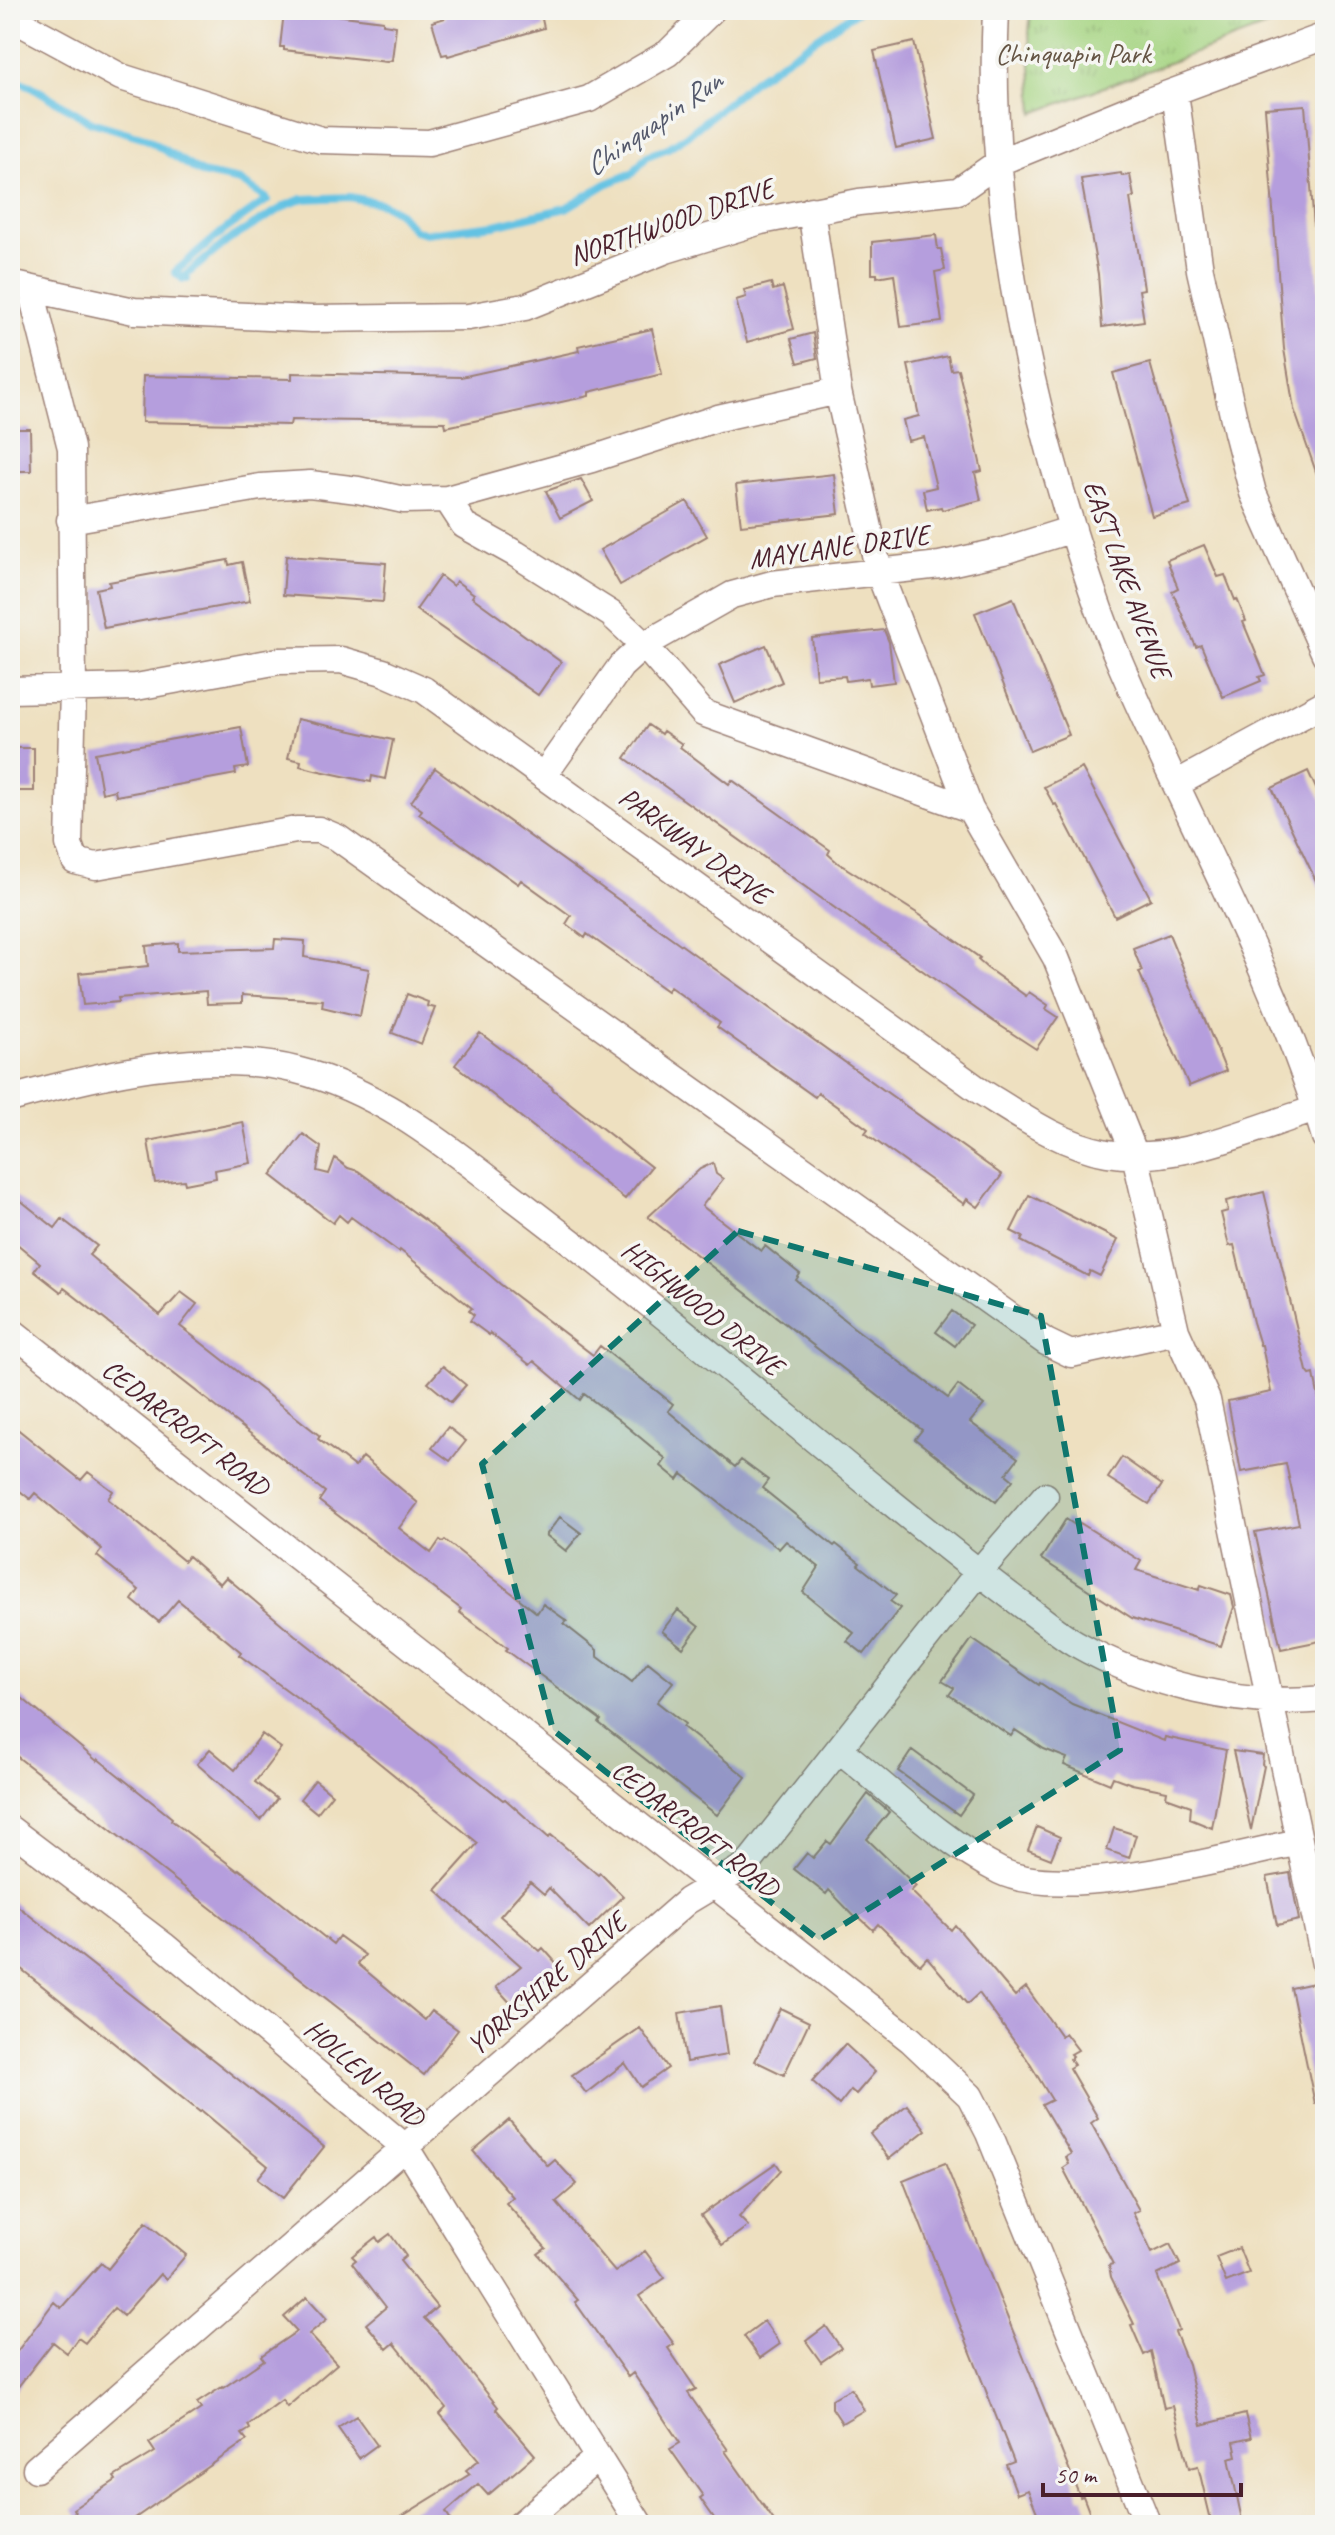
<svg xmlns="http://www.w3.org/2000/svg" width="1335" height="2535" viewBox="0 0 1335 2535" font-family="Caveat,sans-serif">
<defs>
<pattern id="park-tufts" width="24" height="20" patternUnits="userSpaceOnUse" patternTransform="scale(2)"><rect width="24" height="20" fill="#a5d481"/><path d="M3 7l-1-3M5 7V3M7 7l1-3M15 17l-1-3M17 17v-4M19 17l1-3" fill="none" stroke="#90b670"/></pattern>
</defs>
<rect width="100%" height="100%" fill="#f6f6f2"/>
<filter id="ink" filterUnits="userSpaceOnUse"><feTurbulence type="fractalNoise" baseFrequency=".0125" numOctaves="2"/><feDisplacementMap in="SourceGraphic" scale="16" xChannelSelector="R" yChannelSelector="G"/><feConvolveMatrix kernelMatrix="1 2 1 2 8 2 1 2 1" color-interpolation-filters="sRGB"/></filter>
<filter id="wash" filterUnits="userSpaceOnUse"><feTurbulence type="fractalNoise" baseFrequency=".006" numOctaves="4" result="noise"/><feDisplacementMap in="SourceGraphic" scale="32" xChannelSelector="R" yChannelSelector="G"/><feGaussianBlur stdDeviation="1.8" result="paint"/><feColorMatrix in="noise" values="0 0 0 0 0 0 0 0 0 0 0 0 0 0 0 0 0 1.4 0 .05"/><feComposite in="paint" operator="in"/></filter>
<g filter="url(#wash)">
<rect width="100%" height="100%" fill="#eee0c0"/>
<path fill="url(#park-tufts)" stroke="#787a56" stroke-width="2" d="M1031,10H1311L1034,113L1029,33Z"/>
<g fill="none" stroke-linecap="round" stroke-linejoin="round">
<path stroke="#64c2e3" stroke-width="8" d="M10,78L31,86L91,122L145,138L201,173L240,181L266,198L267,200L222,232L175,272L183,279H187L186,275L229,240L287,205L302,199L350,197L383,204L398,212L414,230L425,233L495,225L566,208L606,184L633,173L647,156L668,148L688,135L756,79L859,10"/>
</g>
<g id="blocks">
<path fill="#b59edd" d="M296,10L383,21V24L396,26L392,60L387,62L284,50V47H280L284,12L296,14Z
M456,10H540L544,28L448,56L447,54L442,55L432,22L445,18L444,14Z
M914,42L936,139L896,148L874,51Z
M1305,105L1320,309H1317L1325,353V488L1322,489L1294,409L1284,349L1265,108Z
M1121,173L1122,176L1130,175L1134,197L1130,198L1144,289L1139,290L1144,321L1102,327L1098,274L1081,179Z
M936,235L938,249H941L945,270L935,272L942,322L901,327L894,274L877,277V274H872V242Z
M771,283L773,290L783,287L794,329L747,342L736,300L746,297L744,290Z
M652,329L662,374L589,392V396L446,427L445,422L291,420L290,425L142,422L143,376L292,379V373L461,377L579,351L578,346Z
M813,333L817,358L798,363L791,339Z
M948,356L951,370L958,369L967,405L982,471L975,473L981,500L942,510L941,507L927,510L923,490L936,487L924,437L908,441L903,420L919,416L908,365Z
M1150,363L1190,505L1152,516L1113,373Z
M10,429H30L31,471H10Z
M834,474L839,514L741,525L736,485Z
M581,479L593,501L560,518L546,491Z
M687,501L707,536L620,585L600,550Z
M1204,545L1218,577L1225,575L1235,600L1237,599L1246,621L1243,622L1265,675L1259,677L1261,681L1223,697L1201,645L1196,647L1172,591L1178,588L1167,560Z
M286,556L386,563L383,602L283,595Z
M228,560L229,565L242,562L250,601L104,628L96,589L110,586L109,582Z
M440,576L453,586L456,581L474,594L472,597L561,662L538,695L416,610Z
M1013,598L1069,735L1030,751L975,613Z
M884,630L889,642L894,682L869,685L868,678L846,681L845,676L816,678L812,638Z
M766,645L782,682L735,703L719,665Z
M297,719L393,740L385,779L372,776L371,782L315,770L300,766L301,761L288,758Z
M648,725L661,734L663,731L682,744L680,747L729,784L732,780L820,843L830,850L828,854L838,863L920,915L980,958L978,960L987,968L1026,996L1029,992L1048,1005L1046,1009L1058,1017L1036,1049L993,1021L625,758Z
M241,727L248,767L235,769L236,774L116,796L115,790L102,793L95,753Z
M10,748H34V791H10Z
M435,768L1002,1175L978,1207L967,1199L964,1204L944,1190L865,1133L868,1129L818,1093L815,1097L717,1027L720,1023L680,994L670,987L667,991L587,934L585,938L566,924L571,916L521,880L518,884L419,814L422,810L411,802Z
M1082,768L1151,899L1115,917L1056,804L1054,805L1044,787Z
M1308,771L1325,808V900L1272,788Z
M1169,934L1226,1071L1189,1086L1139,972L1142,971L1133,948Z
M275,939L305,941L304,957L369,969L360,1016L322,1007L323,1000L242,995V1003L207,1004L206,991L118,998L119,1002L83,1005L79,973L148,966L146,946L178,943V951L274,948Z
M407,994L428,1002L427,1006L435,1008L421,1044L392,1033Z
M480,1033L553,1088L552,1089L651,1167L625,1199L455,1065Z
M243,1122L251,1163L215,1170L216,1178L185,1184L184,1180L155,1183L148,1141Z
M303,1134L321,1147L317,1171L329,1174L335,1158L348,1168L358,1171L430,1224L500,1284L593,1355L600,1346L673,1404L668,1411L735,1467L741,1460L768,1480L762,1488L834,1546L836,1544L860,1563L858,1565L896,1595L890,1601L900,1608L864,1654L847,1641L854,1633L803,1592L819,1567L786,1541L779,1549L682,1474L678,1480L661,1466L666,1459L619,1420L584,1394L580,1400L534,1361L530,1365L490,1333L489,1335L470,1321L474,1315L469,1311L472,1308L400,1250L399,1252L351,1217L347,1222L339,1215L333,1223L271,1175Z
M713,1163L716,1174L723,1179L702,1206L761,1251L765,1246L800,1274L796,1280L853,1327L948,1398L958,1385L984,1405L970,1422L1018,1458L1006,1474L1013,1480L996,1502L915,1439L922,1430L648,1217L700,1169Z
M10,1192L55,1228L62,1219L97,1246L89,1255L160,1315L181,1292L197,1304L180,1326L320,1436L318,1439L355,1467L363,1457L418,1503L399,1528L431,1553L440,1540L443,1542L445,1540L537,1613L543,1604L567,1621L564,1624L597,1650V1656L632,1682L648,1662L673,1682L657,1702L685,1724L683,1727L746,1777L717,1815L599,1723L601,1720L506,1650L508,1648L459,1612L461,1609L319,1501L325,1492L64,1288L61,1292L34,1271L40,1263L10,1238Z
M1264,1192L1307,1371L1310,1375L1314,1374L1325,1431V1640L1281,1649L1255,1532L1299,1524L1286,1464L1241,1472L1228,1401L1271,1392L1262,1345H1260L1253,1322L1234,1245L1229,1246L1221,1213L1228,1211L1226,1201Z
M1029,1195L1118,1240L1100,1276L1090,1271L1088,1276L1021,1241L1023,1237L1011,1231Z
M952,1311L971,1325L955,1346L936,1332Z
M443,1366L466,1385L451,1402L428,1383Z
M10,1423L81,1480L88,1472L113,1491L108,1499L184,1561L188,1556L220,1584L226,1577L295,1635L503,1800L505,1799L549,1838L551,1835L598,1875L600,1873L623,1896L589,1929L549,1888L544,1894L530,1882L500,1916L540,1951L543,1948L559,1966L513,2006L496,1987L521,1966L436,1890L478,1843L314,1710L239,1655L241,1652L178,1600L159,1622L132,1600L139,1590L97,1556L102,1549L35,1493L30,1499L10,1483Z
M448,1427L466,1441L450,1461L432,1448Z
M1122,1457L1162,1485L1149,1504L1108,1478Z
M560,1517L581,1533L566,1551L546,1535Z
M1066,1519L1078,1527L1080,1523L1141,1561L1136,1570L1199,1590L1201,1585L1231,1595L1234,1607L1221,1646L1132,1618L1041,1559Z
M678,1610L699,1627L683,1648L662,1631Z
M972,1639L1039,1685L1040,1683L1072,1704L1164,1741L1165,1737L1226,1750L1212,1828L1190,1819L1191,1806L1166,1797L1167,1791L1132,1784L1113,1777L1110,1784L1064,1765L1067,1758L1044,1749L1015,1730L1011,1736L949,1695L954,1688L942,1681Z
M10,1688L97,1761L98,1759L172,1818L171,1820L238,1871L239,1869L333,1944L339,1936L365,1955L358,1964L425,2020L432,2011L458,2030L424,2075L10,1751Z
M262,1734L281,1748L255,1782L277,1799L261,1820L197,1764L210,1749L235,1770Z
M912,1750L973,1795L959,1815L898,1771Z
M1233,1751L1263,1755L1262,1765L1264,1766L1251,1830Z
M315,1780L332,1794L317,1813L300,1799Z
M868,1794L889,1812L867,1839L916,1886L911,1891L951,1930L955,1925L1015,1996L1026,1987L1061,2036L1065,2033L1078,2050L1071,2054L1073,2056L1070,2059L1074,2065L1069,2068L1098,2118L1091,2123L1139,2210L1133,2213L1152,2253L1170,2244L1180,2264L1157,2275L1179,2330L1175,2332L1188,2364L1202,2425L1245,2414L1251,2438L1234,2442L1237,2456L1229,2458L1243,2525H1217L1215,2519L1211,2520L1198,2466L1189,2468L1173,2406L1164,2408L1151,2351L1144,2355L1131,2325L1134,2324L1111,2277L1109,2265L1113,2264L1063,2168L1069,2164L1066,2157L1071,2154L1042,2105L1052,2100L1027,2059L979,1993L967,2004L927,1957L920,1965L878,1924L873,1930L858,1916L856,1918L829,1890L826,1894L794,1869L807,1853L813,1858L827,1841L831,1844Z
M1037,1827L1060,1837L1051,1859L1028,1850Z
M1114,1828L1136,1835L1129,1858L1107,1850Z
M1290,1873L1299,1920L1277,1925L1267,1877Z
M10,1900L324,2147L283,2198L258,2178L268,2166L202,2111L200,2112L10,1960Z
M1314,1983L1325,2034V2103L1315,2104L1291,1988Z
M720,2006L727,2055L686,2062L679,2013Z
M780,2008L809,2022L784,2075L755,2061Z
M640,2028L668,2068L641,2087L625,2063L586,2093L572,2075Z
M845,2044L875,2072L856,2094L851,2090L839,2105L812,2081Z
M907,2105L926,2130L889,2159L870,2134Z
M509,2120L548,2166L555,2160L577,2184L556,2202L615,2272L645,2251L665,2278L639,2296L674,2344L668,2348L696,2389L688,2393L728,2450L725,2451L777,2525H719L700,2498L703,2496L670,2449L680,2443L633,2373L628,2377L575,2302L578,2300L538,2254L546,2248L506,2203L513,2197L473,2151Z
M776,2163L781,2170L739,2217L748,2226L722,2245L701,2215Z
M945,2163L1080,2497L1083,2496L1094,2525H1042L1028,2490L1017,2494L1006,2465L1014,2462L903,2180Z
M146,2222L186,2255L166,2279L160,2274L123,2316L114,2308L85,2343L78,2338L67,2353L53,2342L10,2397V2361L54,2302L61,2308L101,2263L108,2269Z
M390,2234L406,2256L400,2261L437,2307L424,2318L439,2333L498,2407L496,2409L535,2455L488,2495L478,2484L446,2512L454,2525H388L470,2474L466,2470L479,2460L440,2414L446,2408L394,2343L387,2349L366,2324L386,2307L352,2263L356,2260L352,2256L376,2237L379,2242Z
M1239,2248L1249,2273L1226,2282L1216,2257Z
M307,2297L327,2319L309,2334L337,2364L287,2407L282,2400L248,2425L250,2429L242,2434L247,2440L125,2525H83L73,2509L116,2480L114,2477L155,2452L149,2443L201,2409L197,2403L222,2387L223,2388L264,2360L261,2356L297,2331L284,2317Z
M764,2321L780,2344L760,2358L744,2336Z
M826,2326L841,2348L821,2362L806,2341Z
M851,2388L864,2410L842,2423L832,2408V2399Z
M356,2416L377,2445L359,2458L338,2428Z"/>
</g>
</g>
<g filter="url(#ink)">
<use href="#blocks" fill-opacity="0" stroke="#9c8076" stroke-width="2"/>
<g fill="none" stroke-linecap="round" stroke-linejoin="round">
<g stroke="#9c8076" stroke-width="29">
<path id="minor" d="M996,10C988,179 1018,350 1067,511C1083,563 1099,615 1121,665C1189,823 1275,972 1325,1137
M10,17L121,77L321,140L429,143L589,99L668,53L712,10
M1175,93L1200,270L1237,432L1253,493L1325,654
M811,210L838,391L879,572L970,809L1056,958L1135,1155L1176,1331L1207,1400L1325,1964
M10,284L134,311L312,319L468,317L525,307L666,250L761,221L859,202L958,191L999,162L1149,101L1325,36
M31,290L71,448L73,689L69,844L75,861L96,866L296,830H319L338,838L1046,1342L1071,1354L1176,1331
M447,499L464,525L516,554L611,614L644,645L703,713L970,809
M70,520L260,487L310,484L358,490L404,500L447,499L592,459L718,418L838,391
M10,690L136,687L279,661L341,660L383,672L424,690L980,1091C1019,1115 1061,1145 1107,1153C1177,1165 1251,1129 1316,1109
M544,775L621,666L644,645L732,595L772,584L940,565L1003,551L1073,529
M1176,784L1325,703
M10,1099C97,1075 207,1048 296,1070C382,1091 450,1149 518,1201C642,1295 761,1396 881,1494C929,1533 976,1571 1025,1607C1042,1619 1058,1633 1075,1643C1149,1685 1240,1707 1325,1699
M10,1330L911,2040L970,2096L989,2133L1148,2525
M840,1750C889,1789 944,1843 1000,1871C1063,1902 1228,1857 1299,1842
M10,1829L163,1945L406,2148L640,2525
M36,2469L687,1901L747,1865L978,1573L1045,1496
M520,2525L598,2457"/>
</g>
<use href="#minor" stroke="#fff" stroke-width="26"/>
</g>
</g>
<path fill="#0f766e" fill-opacity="0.2" stroke="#0f766e" stroke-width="6" stroke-dasharray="16 10" stroke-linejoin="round" d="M738,1231L1041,1316L1120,1750L819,1940L553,1730L482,1464Z"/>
<g text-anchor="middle" stroke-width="7" stroke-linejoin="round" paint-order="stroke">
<g font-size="28" fill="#655545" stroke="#f6f6f2">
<text x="1073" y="63">Chinquapin Park</text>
</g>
<g font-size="28" fill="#4a1f2b" stroke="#f6f6f2">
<text transform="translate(671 221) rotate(-19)" y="10">NORTHWOOD DRIVE</text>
<text transform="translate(839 546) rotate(-8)" y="10">MAYLANE DRIVE</text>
<text transform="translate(1128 579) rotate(70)" y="10">EAST LAKE AVENUE</text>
<text transform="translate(695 845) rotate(36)" y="10">PARKWAY DRIVE</text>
<text transform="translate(703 1307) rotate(39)" y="10">HIGHWOOD DRIVE</text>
<text transform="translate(186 1427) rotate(38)" y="10">CEDARCROFT ROAD</text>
<text transform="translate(696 1828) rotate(38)" y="10">CEDARCROFT ROAD</text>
<text transform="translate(546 1983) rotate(-41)" y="10">YORKSHIRE DRIVE</text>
<text transform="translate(365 2072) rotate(41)" y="10">HOLLEN ROAD</text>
</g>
<g font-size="30" font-style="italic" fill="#53586b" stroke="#f6f6f2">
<text transform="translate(653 123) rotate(-35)" y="10">Chinquapin Run</text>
</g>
</g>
<rect width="1335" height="2535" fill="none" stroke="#f6f6f2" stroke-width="40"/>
<path d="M1043 2483v12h198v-12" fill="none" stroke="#4a1f2b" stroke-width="4"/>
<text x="1055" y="2483" font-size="24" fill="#4a1f2b" stroke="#f6f6f2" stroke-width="6" paint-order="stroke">50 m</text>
</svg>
